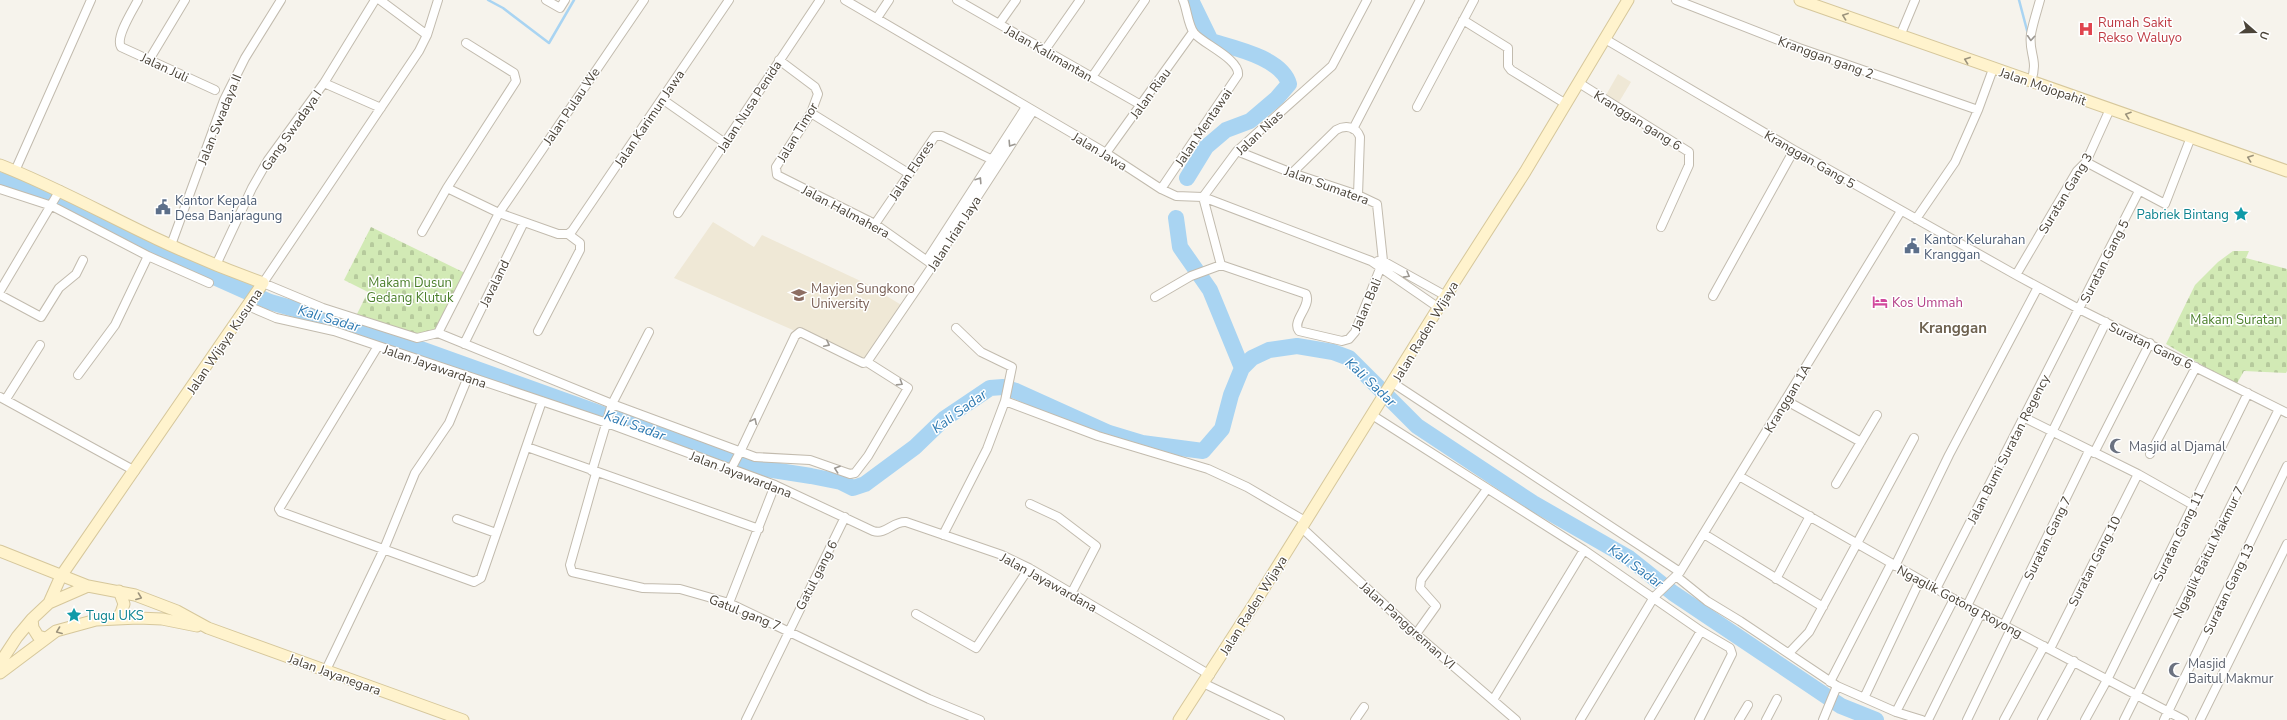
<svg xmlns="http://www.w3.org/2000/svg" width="2287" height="720" viewBox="0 0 2287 720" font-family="'Nunito Sans',sans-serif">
<defs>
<pattern id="cemetery-stones" width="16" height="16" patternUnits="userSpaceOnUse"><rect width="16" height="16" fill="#d2eab5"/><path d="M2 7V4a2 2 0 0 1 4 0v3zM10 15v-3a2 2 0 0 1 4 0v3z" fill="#b6ca9c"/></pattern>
</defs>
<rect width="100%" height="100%" fill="#f6f3ec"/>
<path fill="#efe8d6" d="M1618,74L1631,82L1619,102L1606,95Z
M713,222L754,247L762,235L867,284L903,306L866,362L674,278Z"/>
<path fill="url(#cemetery-stones)" d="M371,227L465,273L436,329L417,334L357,314L368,292L344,280Z
M2233,251H2249L2246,258L2287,269V371L2286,373L2244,371L2236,385L2166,344L2195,285L2218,262Z"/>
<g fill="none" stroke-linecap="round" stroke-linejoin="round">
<path stroke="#a9d4f2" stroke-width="2.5" d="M488,0L503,8L549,43L574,0
M2019,0L2028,34"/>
<path stroke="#a9d4f2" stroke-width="16" d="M1187,178L1206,147L1226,130L1250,121L1277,98L1289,84C1282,58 1234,48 1211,41L1191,0
M0,180L71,208L149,248L270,302L365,329L747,466L811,476L841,482L853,488L865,484L915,447L944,419L990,388L1003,387L1016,391L1109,433L1142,443L1203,451L1222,429L1231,395L1242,368L1252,358L1269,350L1297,346L1333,352L1349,358L1417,426L1533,503L1629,558L1673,593L1841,706L1876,720
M1176,218L1180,247L1210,290L1242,368"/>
<g stroke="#c2bbae" stroke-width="10">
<path id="street" d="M138,0C133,10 115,37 121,47L215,90
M380,0L427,35
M438,0L427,35L419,51L263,283L323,308L417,338L438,333L612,404L592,471
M546,0L560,8L565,0
M845,0L1106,153L1161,189L1176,196L1203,197L1371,261L1439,308
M957,0L1141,105
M1676,0L1799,48L1978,110
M877,18L889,0
M1463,20L1508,48V66L1511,70L1566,104
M999,24L1016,0
M1900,36L1915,0
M1605,39L1794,150L2016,275L2079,309L2287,413
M466,43L514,73L516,81L447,188L499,213L558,234H568
M1045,50L1080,0
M149,60L185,0
M779,60L815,87L818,94L811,113L776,167L777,175L875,224L933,265
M1092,77L1145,0
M2031,81C2039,60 2028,53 2031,34C2033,23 2037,11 2040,0
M324,83L381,108
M1579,83L1689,152V165L1661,227
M662,99L725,143
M1417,107L1474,0
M811,113L908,173
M1353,129L1420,0
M1237,151L1292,173L1358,195L1377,204L1383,261L1355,332L1349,339L1342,341L1299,331C1291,321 1312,306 1306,294L1221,265L1203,197L1237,151L1332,66L1367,0
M1106,153L1193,32
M2086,162L2165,204L2191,137
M15,171L91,0
M1292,173L1336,130C1345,125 1356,126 1360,137L1358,195
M0,189L52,206L148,256L209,283
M1161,189L1238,75C1240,59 1203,44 1194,33C1188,25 1187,9 1183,0
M678,213L820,0
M1916,219L1955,162L1978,110L1993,69
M875,224L935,136H942L997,162
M422,232L447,188
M568,234L572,231L729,0
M171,245L224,100L245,58L281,0
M927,260L1026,107
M1378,261H1383L1446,296
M216,265L252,188L268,160L324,83L375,0
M2016,275L2077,171L2086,162L2110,109
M0,291L60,190
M0,295L41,317L59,288L76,274L83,260
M1713,296L1794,150
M1155,297L1191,276L1221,265
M248,306L276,318L334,331L607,423L775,485L873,531C886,535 893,521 906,522L1002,555L1029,568L1210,675
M956,328L981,352L1012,367L1005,401L1098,436L1208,469L1247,487L1305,521
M538,331L580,250V243L568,234
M649,332L612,404L755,457L810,460L850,474L855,473L868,456L908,388L867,362L863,363L800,332L795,336L740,452L731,469
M438,333L499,213L644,0
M464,344L524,222
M378,346L279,509L281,512L474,582L481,578L542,401
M867,362L933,265L1033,111
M78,375L115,325L148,256
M1393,383L1680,572
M0,397L135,471
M6,399L40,345
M1785,400L1861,442
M1372,415L1584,550L1701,631L1730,648L1732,654L1699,720
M2025,418L2138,474L2193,505
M527,447L759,529
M2094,453L2150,343
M2150,454L2196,367
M596,473L570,565L572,572L643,588L680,589L729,603L929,699L980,720
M1739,476L1954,599L2184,720
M1836,484L1877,415
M1030,504L1058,517L1096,546L1071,594
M457,519L496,533
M1301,527L1416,634L1516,720
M1704,534L1823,607
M943,535L987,449L1005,401
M1895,566L1949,455L2038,287
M1676,576L1707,601L1740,621L1837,686L1896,712L1922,720
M1776,579L1810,516
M1936,589L2139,191
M729,603L775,485
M1967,606L2106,322
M916,614L976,648L1029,568
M2004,625L2089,451
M1416,634L1436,606L1420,588L1421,580L1487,489
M2050,649L2138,474
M1789,653L1809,632L1914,438
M326,670L384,549L415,473L449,423L468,377
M1830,682L1891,564
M1203,683L1280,720
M1864,698L1920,580
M1493,700L1584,550
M1896,712L1954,599
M746,720L845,517
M1355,720L1364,707
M1580,720L1654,597L1680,572L1901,211
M1649,720L1701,631
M1739,720L1748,705
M1766,720L1777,699
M1823,720L1837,686
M1928,720L1981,613
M1967,720L2011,629
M2004,720L2044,646
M2042,720L2074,661
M2085,720L2107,680L2248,393
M2124,720L2279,409
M2164,720L2287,466
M2200,720L2287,544"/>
</g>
<g stroke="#d6c79b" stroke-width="13">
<path id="secondary" d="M1800,0L2287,171
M0,165C54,186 104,214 157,239C191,255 227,270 263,283L61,576L49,603
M0,551L88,586
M117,618L121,613L124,604L119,591
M32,619L33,628L38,636L45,638
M0,663L17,637L32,619L49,603L88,586L135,595L177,611L208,628L463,720
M0,673L56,631L96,620L138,618L162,619L197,626
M1179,720L1254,604L1455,281L1525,172L1628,0"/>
</g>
<use href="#street" stroke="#fff" stroke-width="8"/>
<use href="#secondary" stroke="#fff3cd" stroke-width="11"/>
</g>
<defs><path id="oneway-chevron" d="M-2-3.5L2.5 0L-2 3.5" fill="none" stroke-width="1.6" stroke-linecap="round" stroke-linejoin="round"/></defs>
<g stroke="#9c937c">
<use href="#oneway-chevron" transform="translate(1845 16) rotate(-160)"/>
<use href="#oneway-chevron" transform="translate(1967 60) rotate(-160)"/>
<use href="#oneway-chevron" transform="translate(2128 115) rotate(-161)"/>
<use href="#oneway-chevron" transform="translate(2250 158) rotate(-160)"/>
<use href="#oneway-chevron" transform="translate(139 597) rotate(21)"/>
<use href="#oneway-chevron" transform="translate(59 631) rotate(159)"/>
</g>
<g stroke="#9c9892">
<use href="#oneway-chevron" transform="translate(2031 38) rotate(94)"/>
<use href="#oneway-chevron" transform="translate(1011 144) rotate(123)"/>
<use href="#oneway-chevron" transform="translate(979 180) rotate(-57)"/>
<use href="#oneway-chevron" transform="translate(1407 275) rotate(29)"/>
<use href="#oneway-chevron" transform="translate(827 344) rotate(27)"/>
<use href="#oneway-chevron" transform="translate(900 383) rotate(32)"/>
<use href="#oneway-chevron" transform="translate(754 421) rotate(-64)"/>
<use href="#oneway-chevron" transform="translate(837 469) rotate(-161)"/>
</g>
<defs>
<g id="hospital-bare" transform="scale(1.2)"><path d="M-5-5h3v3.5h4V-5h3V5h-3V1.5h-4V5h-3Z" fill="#e0444e" stroke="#fff" stroke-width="2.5" paint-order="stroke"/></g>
<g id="civic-bare" transform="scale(1.2)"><path d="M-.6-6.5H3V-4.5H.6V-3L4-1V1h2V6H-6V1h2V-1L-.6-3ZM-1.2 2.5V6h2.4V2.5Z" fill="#5c6f8a" stroke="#fff" stroke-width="2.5" paint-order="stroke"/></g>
<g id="sight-bare" transform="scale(1.2)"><path d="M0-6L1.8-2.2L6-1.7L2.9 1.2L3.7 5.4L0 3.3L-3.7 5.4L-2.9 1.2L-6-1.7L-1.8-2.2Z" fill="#0f9aa8" stroke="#fff" stroke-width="2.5" paint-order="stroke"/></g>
<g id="university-bare" transform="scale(1.2)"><path d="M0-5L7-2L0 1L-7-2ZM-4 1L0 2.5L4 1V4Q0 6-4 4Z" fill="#8d6e63" stroke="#fff" stroke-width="2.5" paint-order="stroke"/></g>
<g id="hotel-bare" transform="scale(1.2)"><path d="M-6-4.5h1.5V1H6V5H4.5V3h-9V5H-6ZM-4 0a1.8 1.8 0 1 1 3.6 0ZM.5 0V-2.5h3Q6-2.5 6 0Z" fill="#d1479c" stroke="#fff" stroke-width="2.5" paint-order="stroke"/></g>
<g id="mosque-bare" transform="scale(1.2)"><path d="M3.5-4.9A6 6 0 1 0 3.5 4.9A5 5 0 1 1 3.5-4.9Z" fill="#6b7280" stroke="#fff" stroke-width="2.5" paint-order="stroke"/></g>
</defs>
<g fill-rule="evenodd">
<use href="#hospital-bare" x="2086" y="29"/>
<use href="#civic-bare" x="163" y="207"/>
<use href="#sight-bare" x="2241" y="214"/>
<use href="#civic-bare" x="1912" y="246"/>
<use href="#university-bare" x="799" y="295"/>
<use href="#hotel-bare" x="1880" y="302"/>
<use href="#mosque-bare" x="2117" y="446"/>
<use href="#sight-bare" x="74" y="615"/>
<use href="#mosque-bare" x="2176" y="670"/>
</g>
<g text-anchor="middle" stroke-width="3" stroke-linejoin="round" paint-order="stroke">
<g font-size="13" fill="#be3a42" stroke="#fff" text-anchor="start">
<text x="2098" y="27">Rumah Sakit<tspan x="2098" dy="15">Rekso Waluyo</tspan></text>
</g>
<g font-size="13" fill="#4b4439" stroke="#fff">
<text transform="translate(1049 53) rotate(30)" y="5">Jalan Kalimantan</text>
<text transform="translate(1826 57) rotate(20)" y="5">Kranggan gang 2</text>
<text transform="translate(165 67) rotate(25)" y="5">Jalan Juli</text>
<text transform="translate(2043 86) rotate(19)" y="5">Jalan Mojopahit</text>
<text transform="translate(1150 93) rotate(-54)" y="5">Jalan Riau</text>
<text transform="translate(571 106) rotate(-56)" y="5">Jalan Pulau We</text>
<text transform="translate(749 106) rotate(-57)" y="5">Jalan Nusa Penida</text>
<text transform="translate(649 118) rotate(-56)" y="5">Jalan Karimun Jawa</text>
<text transform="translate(219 119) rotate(-68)" y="5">Jalan Swadaya II</text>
<text transform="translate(1638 120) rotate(32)" y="5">Kranggan gang 6</text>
<text transform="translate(1203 127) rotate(-56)" y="5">Jalan Mentawai</text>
<text transform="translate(291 130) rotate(-55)" y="5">Gang Swadaya I</text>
<text transform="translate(797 132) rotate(-59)" y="5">Jalan Timor</text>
<text transform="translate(1259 132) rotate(-43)" y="5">Jalan Nias</text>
<text transform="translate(1100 151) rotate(31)" y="5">Jalan Jawa</text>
<text transform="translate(1810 159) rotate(30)" y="5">Kranggan Gang 5</text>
<text transform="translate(911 170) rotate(-56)" y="5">Jalan Flores</text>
<text transform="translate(1327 185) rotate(20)" y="5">Jalan Sumatera</text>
<text transform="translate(2065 193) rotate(-59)" y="5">Suratan Gang 3</text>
<text transform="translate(846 211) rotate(28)" y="5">Jalan Halmahera</text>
<text transform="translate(954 233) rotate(-57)" y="5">Jalan Irian Jaya</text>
<text transform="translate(2104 261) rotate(-63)" y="5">Suratan Gang 5</text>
<text transform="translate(494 283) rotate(-64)" y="5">Javaland</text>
<text transform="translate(1366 304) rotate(-67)" y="5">Jalan Bali</text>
<text transform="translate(1425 331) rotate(-59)" y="5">Jalan Raden Wijaya</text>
<text transform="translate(224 341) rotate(-56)" y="5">Jalan Wijaya Kusuma</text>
<text transform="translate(2151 345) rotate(26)" y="5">Suratan Gang 6</text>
<text transform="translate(435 366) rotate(19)" y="5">Jalan Jayawardana</text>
<text transform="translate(1787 398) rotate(-59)" y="5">Kranggan 1A</text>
<text transform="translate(2008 449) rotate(-63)" y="5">Jalan Bumi Suratan Regency</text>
<text transform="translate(741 474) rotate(21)" y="5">Jalan Jayawardana</text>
<text transform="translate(2178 536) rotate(-64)" y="5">Suratan Gang 11</text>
<text transform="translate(2047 538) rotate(-64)" y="5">Suratan Gang 7</text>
<text transform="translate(2208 552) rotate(-64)" y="5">Ngaglik Baitul Makmur 7</text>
<text transform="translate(2094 561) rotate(-63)" y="5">Suratan Gang 10</text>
<text transform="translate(816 575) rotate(-63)" y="5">Gatul gang 6</text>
<text transform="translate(1049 582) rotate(29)" y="5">Jalan Jayawardana</text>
<text transform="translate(2228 589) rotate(-64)" y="5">Suratan Gang 13</text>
<text transform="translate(1960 601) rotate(28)" y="5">Ngaglik Gotong Royong</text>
<text transform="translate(1253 605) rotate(-58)" y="5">Jalan Raden Wijaya</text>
<text transform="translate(745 612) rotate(22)" y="5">Gatul gang 7</text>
<text transform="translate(1408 625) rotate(42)" y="5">Jalan Panggreman VI</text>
<text transform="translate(335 674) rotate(20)" y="5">Jalan Jayanegara</text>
</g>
<g font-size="13" fill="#4e5e75" stroke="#fff" text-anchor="start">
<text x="175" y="205">Kantor Kepala<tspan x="175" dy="15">Desa Banjaragung</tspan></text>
<text x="1924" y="244">Kantor Kelurahan<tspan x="1924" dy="15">Kranggan</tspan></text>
</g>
<g font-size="13" fill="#0d838f" stroke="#fff" text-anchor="end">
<text x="2229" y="219">Pabriek Bintang</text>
<text x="86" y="620" text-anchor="start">Tugu UKS</text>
</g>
<g font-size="13" fill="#4a7f2a" stroke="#fff">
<text x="410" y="287">Makam Dusun<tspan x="410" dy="15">Gedang Klutuk</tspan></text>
<text x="2236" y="324">Makam Suratan</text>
</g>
<g font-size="13" fill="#785e54" stroke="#fff" text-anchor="start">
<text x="811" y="293">Mayjen Sungkono<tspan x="811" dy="15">University</tspan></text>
</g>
<g font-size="13" fill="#b23c85" stroke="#fff" text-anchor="start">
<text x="1892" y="307">Kos Ummah</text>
</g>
<g font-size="13" fill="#5b616d" stroke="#fff" text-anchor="start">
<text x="2129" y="451">Masjid al Djamal</text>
<text x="2188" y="668">Masjid<tspan x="2188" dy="15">Baitul Makmur</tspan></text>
</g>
<g font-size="14" font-style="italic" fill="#2e7ab2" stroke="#fff">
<text transform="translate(329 318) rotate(16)" y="5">Kali Sadar</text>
<text transform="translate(1371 382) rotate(43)" y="5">Kali Sadar</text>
<text transform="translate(959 411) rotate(-36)" y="5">Kali Sadar</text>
<text transform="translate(635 425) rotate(20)" y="5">Kali Sadar</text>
<text transform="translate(1636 566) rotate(36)" y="5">Kali Sadar</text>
</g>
<g font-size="15" font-weight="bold" fill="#6e6250" stroke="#fff">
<text x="1953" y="333">Kranggan</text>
</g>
</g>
<g transform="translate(2255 32) rotate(110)" stroke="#ffffff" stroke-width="3" paint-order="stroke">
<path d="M0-3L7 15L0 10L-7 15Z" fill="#4b4439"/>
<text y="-6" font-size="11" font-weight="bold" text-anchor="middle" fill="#4b4439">U</text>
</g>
</svg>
